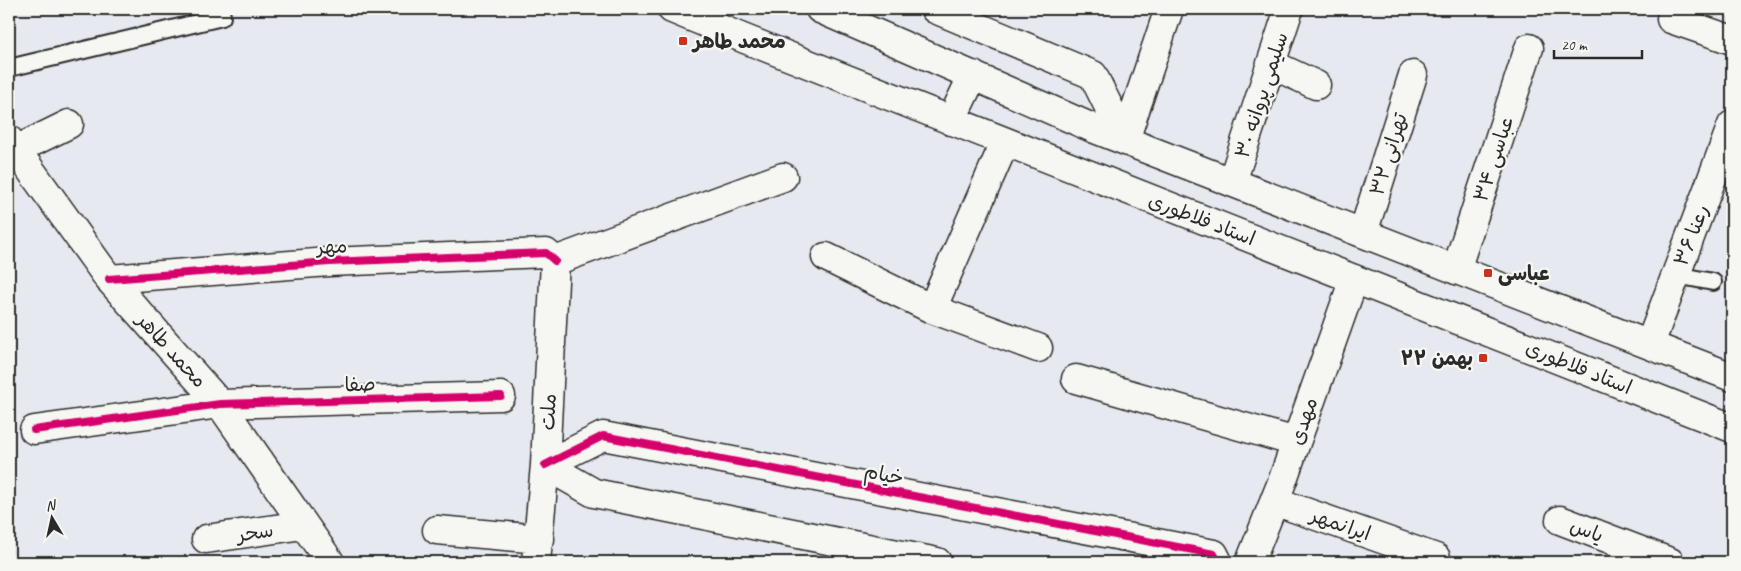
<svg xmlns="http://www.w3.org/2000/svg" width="1741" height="571" viewBox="0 0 1741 571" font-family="Caveat,'Playpen Sans Arabic',sans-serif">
<rect width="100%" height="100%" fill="#e6e9ef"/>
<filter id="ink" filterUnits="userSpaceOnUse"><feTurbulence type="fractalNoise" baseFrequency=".02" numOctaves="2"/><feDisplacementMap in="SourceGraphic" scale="10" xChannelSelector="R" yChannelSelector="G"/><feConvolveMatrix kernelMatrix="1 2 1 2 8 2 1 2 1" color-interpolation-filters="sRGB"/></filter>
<g filter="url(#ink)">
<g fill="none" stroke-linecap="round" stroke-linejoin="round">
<g stroke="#2b2b2b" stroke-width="20">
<path id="lane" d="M9,68L222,17L221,9
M1676,275L1713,282"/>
</g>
<g stroke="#2b2b2b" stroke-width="31">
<path id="street" d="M935,9L1093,75L1125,140
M1671,19L1732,40
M1271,64L1316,85
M1125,140L1169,9
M16,150L69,124
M1232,182L1289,9
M1363,233L1413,75
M826,257L932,309L1038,348
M555,261L783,177
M1456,270L1529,48
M109,279L329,262L546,253L555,261
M932,309L1005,142
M1650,344L1732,125
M1076,379L1296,442
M34,430L220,404L501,396
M545,465L603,436L1214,554L1218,562
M545,465L594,493L937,562
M1274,501L1436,558
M1560,520L1670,562
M437,530L540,539
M206,539L303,525
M536,562L545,465L555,261
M1250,562L1282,482L1354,279"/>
</g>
<g stroke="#2b2b2b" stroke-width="31">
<path id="secondary" d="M672,9L745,39L1732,428
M820,9L1095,129L1732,377
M951,121L973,75
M9,140L109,279L220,404L330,562"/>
</g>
<use href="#lane" stroke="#f6f6f2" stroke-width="16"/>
<use href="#street" stroke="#f6f6f2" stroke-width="28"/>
<use href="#secondary" stroke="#f6f6f2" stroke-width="28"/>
<g stroke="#f6f6f2" stroke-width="11">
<path id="cycleway" d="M109,279L329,262L546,253L555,261
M34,430L220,404L501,396
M545,465L603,436L1214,554L1218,562"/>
</g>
<use href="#cycleway" stroke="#d6006c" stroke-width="8"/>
</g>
</g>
<g fill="#c8321e" stroke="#f6f6f2" stroke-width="2">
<rect x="678" y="36" width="10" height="10" rx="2.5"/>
<rect x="1483" y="268" width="10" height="10" rx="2.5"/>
<rect x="1478" y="353" width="10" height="10" rx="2.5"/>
</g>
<g text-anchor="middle" stroke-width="4.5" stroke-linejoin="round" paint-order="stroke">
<g font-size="20" font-weight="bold" fill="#2b2b2b" stroke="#f6f6f2" text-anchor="start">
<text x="693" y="48">محمد طاهر</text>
<text x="1498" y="280">عباسی</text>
<text x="1473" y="365" text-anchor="end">۲۲ بهمن</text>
</g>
<g font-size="20" fill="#2b2b2b" stroke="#f6f6f2">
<text transform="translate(1261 95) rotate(-72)" y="7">سلیمی پروانه ۳۰</text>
<text transform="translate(1388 154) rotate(-73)" y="7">تهرانی ۳۲</text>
<text transform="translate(1493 159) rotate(-72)" y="7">عباسی ۳۴</text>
<text transform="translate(1202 219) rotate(21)" y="7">استاد فلاطوری</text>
<text transform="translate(1691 235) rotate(-69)" y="7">رعنا ۳۶</text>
<text transform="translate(332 246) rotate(-3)" y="7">مهر</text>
<text transform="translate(172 350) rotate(48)" y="7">محمد طاهر</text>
<text transform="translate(1579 367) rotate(22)" y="7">استاد فلاطوری</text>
<text transform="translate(360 384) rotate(-2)" y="7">صفا</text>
<text transform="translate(548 412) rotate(-87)" y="7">ملت</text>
<text transform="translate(1303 421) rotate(-71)" y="7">مهدی</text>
<text transform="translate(884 474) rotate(11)" y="7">خیام</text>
<text transform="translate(1341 524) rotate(19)" y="7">ایرانمهر</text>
<text transform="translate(1587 530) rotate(21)" y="7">یاس</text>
<text transform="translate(255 532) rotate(-9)" y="7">سحر</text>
</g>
</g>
<rect width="1741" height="571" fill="none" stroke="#f6f6f2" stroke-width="30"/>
<rect x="15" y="15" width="1711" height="541" fill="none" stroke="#2b2b2b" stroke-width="2" filter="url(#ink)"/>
<g transform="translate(52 518) rotate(351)" stroke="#f6f6f2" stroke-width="4" paint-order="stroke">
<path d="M0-4L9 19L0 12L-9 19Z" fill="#2b2b2b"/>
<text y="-8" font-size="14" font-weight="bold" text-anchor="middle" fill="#2b2b2b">N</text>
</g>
<path d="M1554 50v8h88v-8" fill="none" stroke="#2b2b2b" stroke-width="2.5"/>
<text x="1561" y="50" font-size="15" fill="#2b2b2b" stroke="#f6f6f2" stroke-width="4" paint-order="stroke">20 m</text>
</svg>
